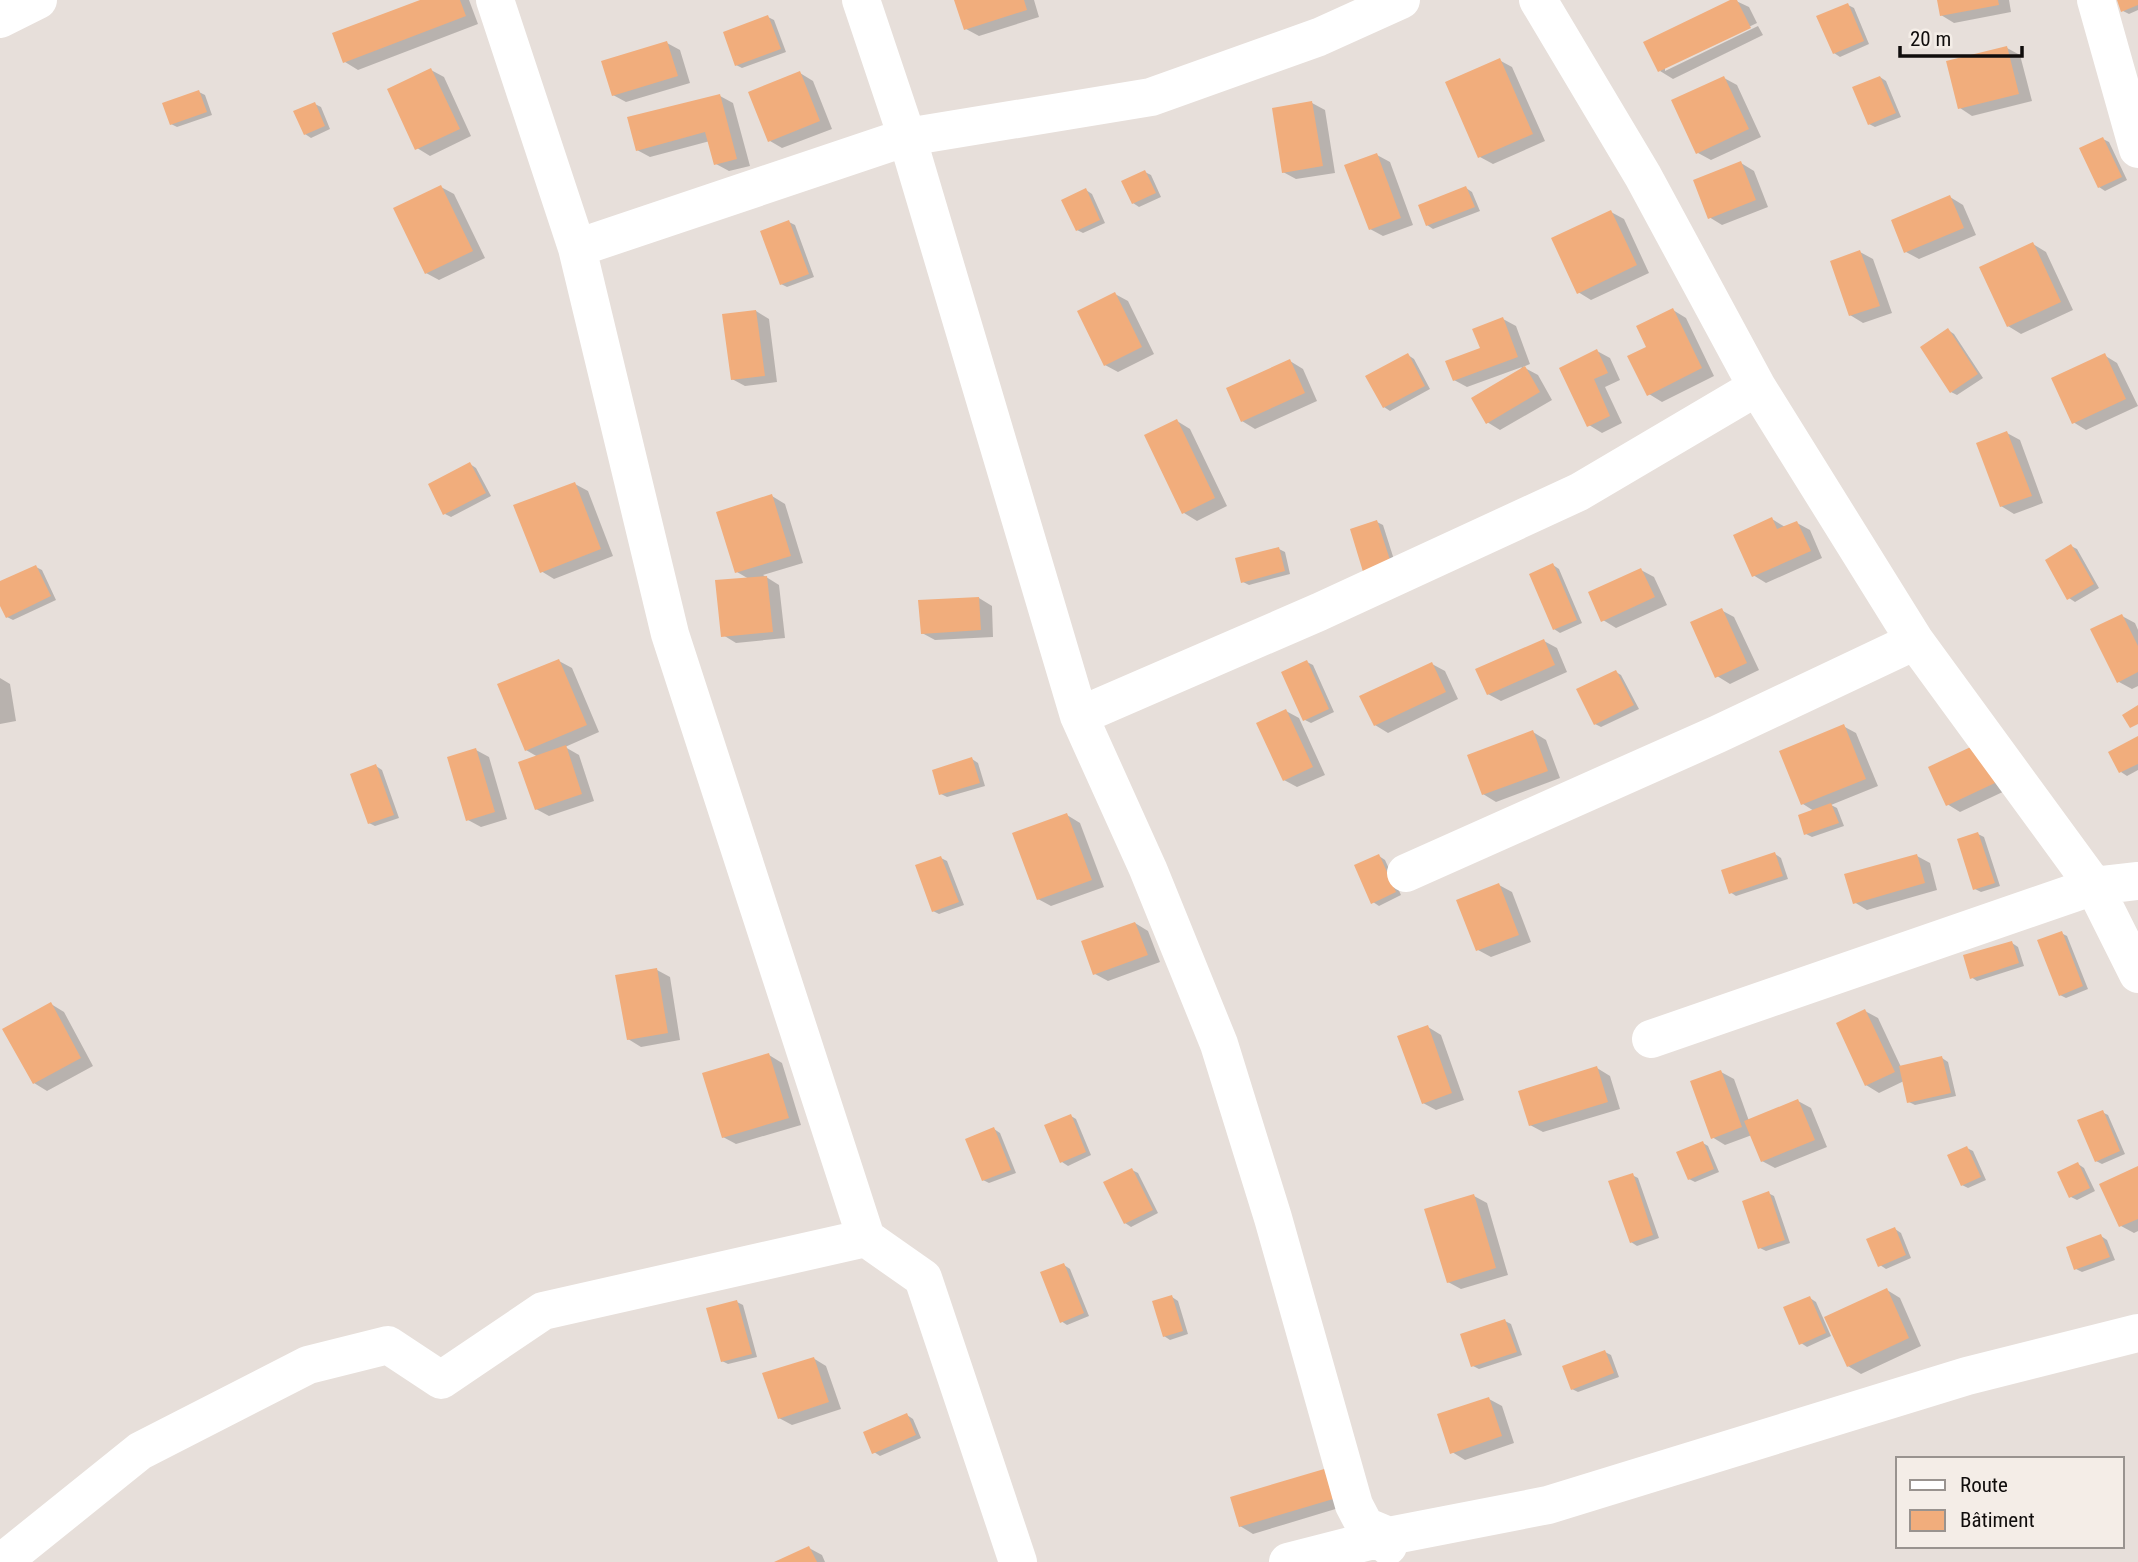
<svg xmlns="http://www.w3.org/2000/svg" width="2138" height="1562" viewBox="0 0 2138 1562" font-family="'Roboto Condensed',sans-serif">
<rect width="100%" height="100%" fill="#e7dfda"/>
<path fill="#0003" d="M425,0H469L478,24L358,70L345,62Z
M956,0H1034L1039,17L979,36L966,29Z
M1734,0L1749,7L1757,23L1665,67V71L1758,26L1763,35L1673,79L1660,71Z
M1939,0H2009L2011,12L1954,23L1941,15Z
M2118,0H2138V10L2129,14L2123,11Z
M1848,5L1854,8L1869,44L1840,57L1834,53Z
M768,17L774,20L786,52L742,68L736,65Z
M667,43L680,50L690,83L626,102L613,95Z
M2007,48L2020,55L2032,101L1972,116L1960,108Z
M1499,60L1512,67L1545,141L1493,164L1480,157Z
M431,70L444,77L471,136L430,156L417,148Z
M800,73L813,81L832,129L782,148L770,141Z
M1880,77L1886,81L1901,117L1875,127L1869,124Z
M1724,78L1737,85L1761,137L1711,160L1698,153Z
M199,92L205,95L212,115L177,127L171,124Z
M720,96L733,103L750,166L729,171L716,164L710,141L650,157L637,150Z
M1312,103L1325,110L1335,173L1296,179L1283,172Z
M315,104L321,107L330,129L311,138L305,134Z
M2103,139L2109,142L2127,180L2105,191L2099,187Z
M1377,155L1390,162L1413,225L1383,236L1370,229Z
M1741,163L1754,171L1768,207L1722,225L1709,217Z
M1145,172L1151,175L1161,197L1139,207L1133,203Z
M441,187L454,194L485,258L439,280L426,273Z
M1466,188L1472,192L1480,211L1433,229L1427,225Z
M1086,190L1092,194L1105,223L1083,233L1077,230Z
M1950,197L1963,205L1976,235L1919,259L1906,252Z
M1611,212L1624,219L1649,273L1591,300L1578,292Z
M789,222L795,225L814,277L787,287L781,284Z
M2033,244L2046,252L2073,310L2021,334L2008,326Z
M1860,252L1873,259L1892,313L1863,323L1850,315Z
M1115,294L1128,301L1154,354L1118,372L1105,365Z
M1673,310L1686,318L1714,376L1662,402L1649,394Z
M756,311L769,319L777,382L745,386L732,379Z
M1503,319L1516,326L1530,364L1523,367L1538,375L1552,400L1500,430L1487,422L1522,367L1467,387L1454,380L1482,349Z
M1948,330L1954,334L1983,378L1957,395L1951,392Z
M1597,351L1610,358L1620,380L1605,387L1622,423L1602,433L1589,425Z
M1408,355L1414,359L1430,389L1390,411L1384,407Z
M2104,355L2117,363L2138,406L2086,430L2073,422Z
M1290,361L1303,369L1317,401L1255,429L1242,421Z
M1177,421L1190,429L1227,506L1197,521L1184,513L1146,436Z
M2007,433L2020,440L2043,503L2014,514L2001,506Z
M470,464L476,468L491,496L451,517L445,514Z
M575,484L588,491L613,556L554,579L541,571Z
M772,496L785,504L803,563L763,575L779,585L785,638L736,643L723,635L749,579L737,572Z
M1772,519L1785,527L1797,523L1810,530L1822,558L1766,583L1753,575Z
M1377,522L1383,525L1397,569L1372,577Z
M2071,546L2077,549L2099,588L2075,602L2069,598Z
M1279,549L1285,552L1290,574L1249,585L1243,582Z
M1553,565L1559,569L1582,623L1560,633L1554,629Z
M36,567L42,570L56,600L13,620L7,617L0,602V583Z
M1641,570L1654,577L1667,605L1616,628L1603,620Z
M979,598L992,606L993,637L935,640L922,633Z
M1721,610L1734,617L1759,670L1730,684L1717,676Z
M2122,616L2135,623L2138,630V686L2132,689L2119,682Z
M1544,641L1557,648L1567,672L1501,701L1488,694Z
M559,661L572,668L599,732L565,747L579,755L594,801L549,816L536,809L538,757L526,750Z
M1307,662L1313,665L1334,712L1311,723L1305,720Z
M1432,664L1445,671L1458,699L1388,733L1375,725Z
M1616,672L1621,675L1639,709L1601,727L1595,724Z
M0,678L10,684L16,721L0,724Z
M1286,711L1299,718L1325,775L1297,787L1284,780Z
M1843,726L1856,733L1878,786L1831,805L1837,808L1844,826L1812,837L1806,834L1814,811L1803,804Z
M1533,732L1546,740L1560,778L1496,802L1483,794Z
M2138,738V770L2127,776L2121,772Z
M1977,746L2007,790L1960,812L1947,804Z
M476,750L489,757L507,819L481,827L468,820Z
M972,759L978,763L985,786L947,797L941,794Z
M376,766L382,770L399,818L375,826L369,823Z
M1067,815L1080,823L1104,887L1051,906L1038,899Z
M1978,834L1984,837L2000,886L1981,892L1975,889Z
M1775,854L1781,858L1788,879L1736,896L1730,892Z
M1379,856L1385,860L1401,895L1379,906L1373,902Z
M1917,856L1930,863L1937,890L1867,910L1854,902Z
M941,858L947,861L964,905L939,914L933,911Z
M1499,885L1512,892L1531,942L1491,957L1478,950Z
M1135,923L1148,931L1160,962L1108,981L1095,974Z
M2061,933L2067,936L2088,989L2066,998L2060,995Z
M2012,943L2018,947L2024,966L1977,981L1971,977Z
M657,970L670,977L680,1040L641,1047L628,1039Z
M51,1004L64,1012L93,1066L47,1091L34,1083Z
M1865,1011L1878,1018L1901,1067L1942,1058L1948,1062L1956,1096L1915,1105L1909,1102L1904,1081L1879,1093L1866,1085Z
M1428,1027L1441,1035L1464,1100L1436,1110L1423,1103Z
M769,1055L782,1063L801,1125L736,1144L723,1137Z
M1597,1068L1610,1076L1620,1109L1543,1132L1530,1125Z
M1721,1072L1734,1079L1749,1121L1798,1101L1811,1108L1827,1147L1775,1168L1762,1161L1752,1135L1725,1145L1712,1137Z
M2102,1112L2108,1115L2125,1154L2102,1164L2096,1161Z
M1071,1116L1076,1119L1091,1155L1068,1166L1062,1162Z
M994,1129L1000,1133L1016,1173L989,1183L983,1180Z
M1703,1143L1708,1146L1719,1172L1695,1182L1689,1179Z
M1967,1148L1973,1151L1986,1180L1968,1188L1962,1185Z
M2078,1164L2084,1168L2095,1191L2077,1200L2071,1197Z
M2138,1168V1231L2134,1233L2121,1226Z
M1132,1170L1138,1173L1158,1213L1131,1227L1125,1223Z
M1632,1175L1638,1178L1659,1238L1637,1246L1631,1242Z
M1768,1193L1774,1196L1790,1243L1766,1251L1760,1248Z
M1474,1196L1487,1203L1508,1275L1461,1289L1448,1282Z
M1895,1229L1901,1233L1911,1258L1886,1269L1880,1265Z
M2101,1236L2107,1240L2115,1260L2082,1272L2076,1269Z
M1064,1265L1070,1269L1089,1316L1067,1325L1061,1321Z
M1887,1290L1900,1298L1921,1346L1861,1374L1848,1366Z
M1172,1297L1178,1301L1188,1334L1170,1340L1164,1336Z
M1810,1298L1816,1302L1831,1336L1807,1347L1801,1343Z
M737,1302L743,1305L757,1357L728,1364L722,1361Z
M1505,1321L1511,1324L1522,1355L1479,1369L1473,1366Z
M1605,1352L1611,1355L1619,1377L1578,1392L1572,1389Z
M813,1358L826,1366L841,1409L792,1425L779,1418Z
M1489,1399L1502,1406L1514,1443L1465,1460L1452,1452Z
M907,1415L913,1419L921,1438L880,1456L874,1452Z
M1331,1469L1352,1504L1253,1534L1240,1526Z
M809,1548L822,1555L825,1562H778Z"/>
<path fill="#f1ad7c" d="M420,0H460L466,16L343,63L332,33Z
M954,0H1024L1027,10L964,30Z
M1730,0H1737L1751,28L1658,72L1643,42Z
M1937,0H1998L1999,5L1940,16Z
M2117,0H2138V5L2121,12Z
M1848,3L1864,41L1833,54L1816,16Z
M768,15L781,49L735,66L723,32Z
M667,41L678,76L612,96L601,61Z
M2007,46L2019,94L1958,109L1946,61Z
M1500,58L1533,134L1478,158L1445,82Z
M431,68L460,129L415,150L387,89Z
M800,71L820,121L768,142L748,92Z
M1724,76L1749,129L1696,154L1671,100Z
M1880,76L1896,113L1868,125L1852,87Z
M199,90L207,112L170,125L162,103Z
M720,94L737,159L714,165L705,132L636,151L627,117Z
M1312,101L1323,166L1282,173L1272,108Z
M315,102L325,126L304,135L293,111Z
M2103,137L2122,177L2098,188L2079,148Z
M1377,153L1401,218L1369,230L1344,165Z
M1741,161L1756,200L1708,219L1693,180Z
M1145,170L1156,193L1132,204L1121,181Z
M441,185L473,251L425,274L393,208Z
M1466,186L1475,207L1426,226L1418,205Z
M1086,188L1100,220L1076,231L1061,200Z
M1950,195L1964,228L1904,253L1891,220Z
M1611,210L1637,265L1577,294L1551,238Z
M789,220L809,274L780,285L760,231Z
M2033,242L2061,302L2007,327L1979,267Z
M1860,250L1880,306L1849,316L1830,261Z
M1115,292L1142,347L1104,366L1077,311Z
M1673,308L1702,368L1647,396L1627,356L1646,347L1636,326Z
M756,310L765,376L731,380L722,314Z
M1503,317L1518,357L1453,381L1445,361L1480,348L1472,329Z
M1948,328L1978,374L1950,393L1920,347Z
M1597,349L1608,373L1594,379L1610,416L1587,427L1559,368Z
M1408,353L1425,386L1383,408L1365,376Z
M2105,353L2126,399L2072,424L2051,378Z
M1290,359L1305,393L1241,422L1226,388Z
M1525,366L1540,392L1486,424L1471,398Z
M1177,419L1215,498L1182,514L1144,435Z
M2007,431L2032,496L2000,507L1976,443Z
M470,462L486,493L443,515L428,484Z
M575,482L601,549L540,573L513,505Z
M772,494L791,556L735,573L716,512Z
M1772,517L1777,529L1797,521L1811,551L1752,577L1733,535Z
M1377,520L1392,566L1364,575L1350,529Z
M2071,544L2094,584L2067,600L2045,560Z
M1279,547L1285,571L1241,583L1235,558Z
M1553,563L1577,620L1553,630L1529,574Z
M36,565L51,596L6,618L0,606V581Z
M1641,568L1655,597L1601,622L1588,592Z
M767,576L773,632L721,637L715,580Z
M979,597L981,630L921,634L918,600Z
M1722,608L1747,663L1715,678L1690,622Z
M2122,614L2138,646V672L2117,683L2090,629Z
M1544,639L1555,665L1487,695L1475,669Z
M559,659L587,725L525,751L497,684Z
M1307,660L1329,709L1303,721L1281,672Z
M1432,662L1446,692L1374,726L1359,696Z
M1616,670L1634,705L1594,725L1576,689Z
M2138,705V724L2130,728L2122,715Z
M1286,709L1313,767L1283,781L1256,723Z
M1844,724L1866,779L1801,805L1779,751Z
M1533,730L1548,771L1482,795L1467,755Z
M2138,736V764L2119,773L2108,752Z
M1977,744L1995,783L1946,806L1928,767Z
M566,745L582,794L535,810L518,762Z
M476,748L495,812L466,821L447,757Z
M972,757L980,783L939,795L932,770Z
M376,764L394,815L368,824L350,774Z
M1831,803L1839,823L1804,835L1798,815Z
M1067,813L1092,880L1037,900L1012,833Z
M1978,832L1995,883L1973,890L1957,839Z
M1775,852L1783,876L1729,894L1721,870Z
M1379,854L1396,892L1371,904L1354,865Z
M1917,854L1925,883L1853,904L1844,874Z
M941,856L959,902L932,912L915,865Z
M1499,883L1519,935L1476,951L1456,900Z
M1135,922L1148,955L1093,975L1081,941Z
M2062,931L2083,986L2059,996L2037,940Z
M2012,941L2019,963L1970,979L1963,955Z
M657,968L668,1033L627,1040L615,975Z
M51,1002L81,1058L33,1084L2,1029Z
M1865,1009L1895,1072L1865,1086L1836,1023Z
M1428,1025L1452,1093L1422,1104L1397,1036Z
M769,1053L789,1118L722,1138L702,1073Z
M1942,1056L1951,1093L1907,1103L1899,1066Z
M1597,1066L1608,1102L1529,1126L1518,1091Z
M1721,1070L1742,1127L1711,1139L1690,1081Z
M1798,1099L1815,1140L1761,1162L1744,1121Z
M2103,1110L2120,1151L2095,1162L2077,1120Z
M1071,1114L1086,1152L1060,1163L1044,1125Z
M994,1127L1011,1170L982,1181L965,1139Z
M1703,1141L1714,1169L1688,1180L1676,1152Z
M1967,1146L1981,1177L1961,1186L1947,1155Z
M2078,1162L2090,1188L2069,1198L2057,1172Z
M2138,1166V1219L2119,1227L2099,1184Z
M1132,1168L1153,1210L1124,1224L1103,1182Z
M1633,1173L1653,1235L1630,1243L1608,1181Z
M1769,1191L1785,1240L1758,1249L1742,1201Z
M1474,1194L1496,1268L1447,1283L1424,1209Z
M1895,1227L1906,1255L1878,1267L1866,1239Z
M2101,1234L2110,1257L2074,1270L2066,1247Z
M1064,1263L1084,1313L1060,1323L1040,1272Z
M1887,1288L1909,1338L1847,1367L1824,1317Z
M1172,1295L1183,1331L1163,1337L1152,1301Z
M1810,1296L1826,1333L1799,1345L1783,1307Z
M737,1300L752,1354L721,1362L706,1308Z
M1505,1319L1517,1352L1471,1367L1460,1334Z
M1605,1350L1614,1373L1571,1390L1562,1366Z
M814,1357L829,1402L778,1419L762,1373Z
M1489,1397L1502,1436L1450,1454L1437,1414Z
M907,1413L916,1435L872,1454L863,1432Z
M1331,1467L1340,1497L1239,1527L1230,1497Z
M809,1546L817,1562H774Z"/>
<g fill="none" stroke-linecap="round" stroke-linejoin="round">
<path stroke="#fff" stroke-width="38" d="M495,0L577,248L670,634L866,1238L923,1278L1018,1562
M861,0L907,137L1079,716L1148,869L1219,1044L1273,1218L1354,1505L1365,1526L1389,1536L1548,1505L1967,1376L2138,1333
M1538,0L1643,176L1757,387L1915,641L2094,886L2138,974
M2096,0L2138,149
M0,19L38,0
M577,248L907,137L1151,97L1319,37L1401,0
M1079,716L1319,612L1579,492L1757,387
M1406,873L1718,734L1915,641
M1651,1039L2094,886L2138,881
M2,1562L140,1451L308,1365L388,1345L441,1380L543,1311L866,1238
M1288,1562L1389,1536L1388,1546"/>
</g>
<rect x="1896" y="1457" width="228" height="91" fill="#f4ede7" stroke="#99938f" stroke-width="2"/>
<rect x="1910" y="1480" width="35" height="10" fill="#ffffff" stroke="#99938f" stroke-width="2"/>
<text x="1960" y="1492" font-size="21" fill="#100d0c">Route</text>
<rect x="1910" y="1510" width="35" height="21" fill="#f1ad7c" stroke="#99938f" stroke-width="2"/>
<text x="1960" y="1527" font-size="21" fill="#100d0c">Bâtiment</text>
<path d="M1900 46v10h122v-10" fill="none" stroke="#100d0c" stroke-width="3.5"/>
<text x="1910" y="46" font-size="21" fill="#100d0c" stroke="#f4ede7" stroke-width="5" paint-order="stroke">20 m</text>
</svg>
